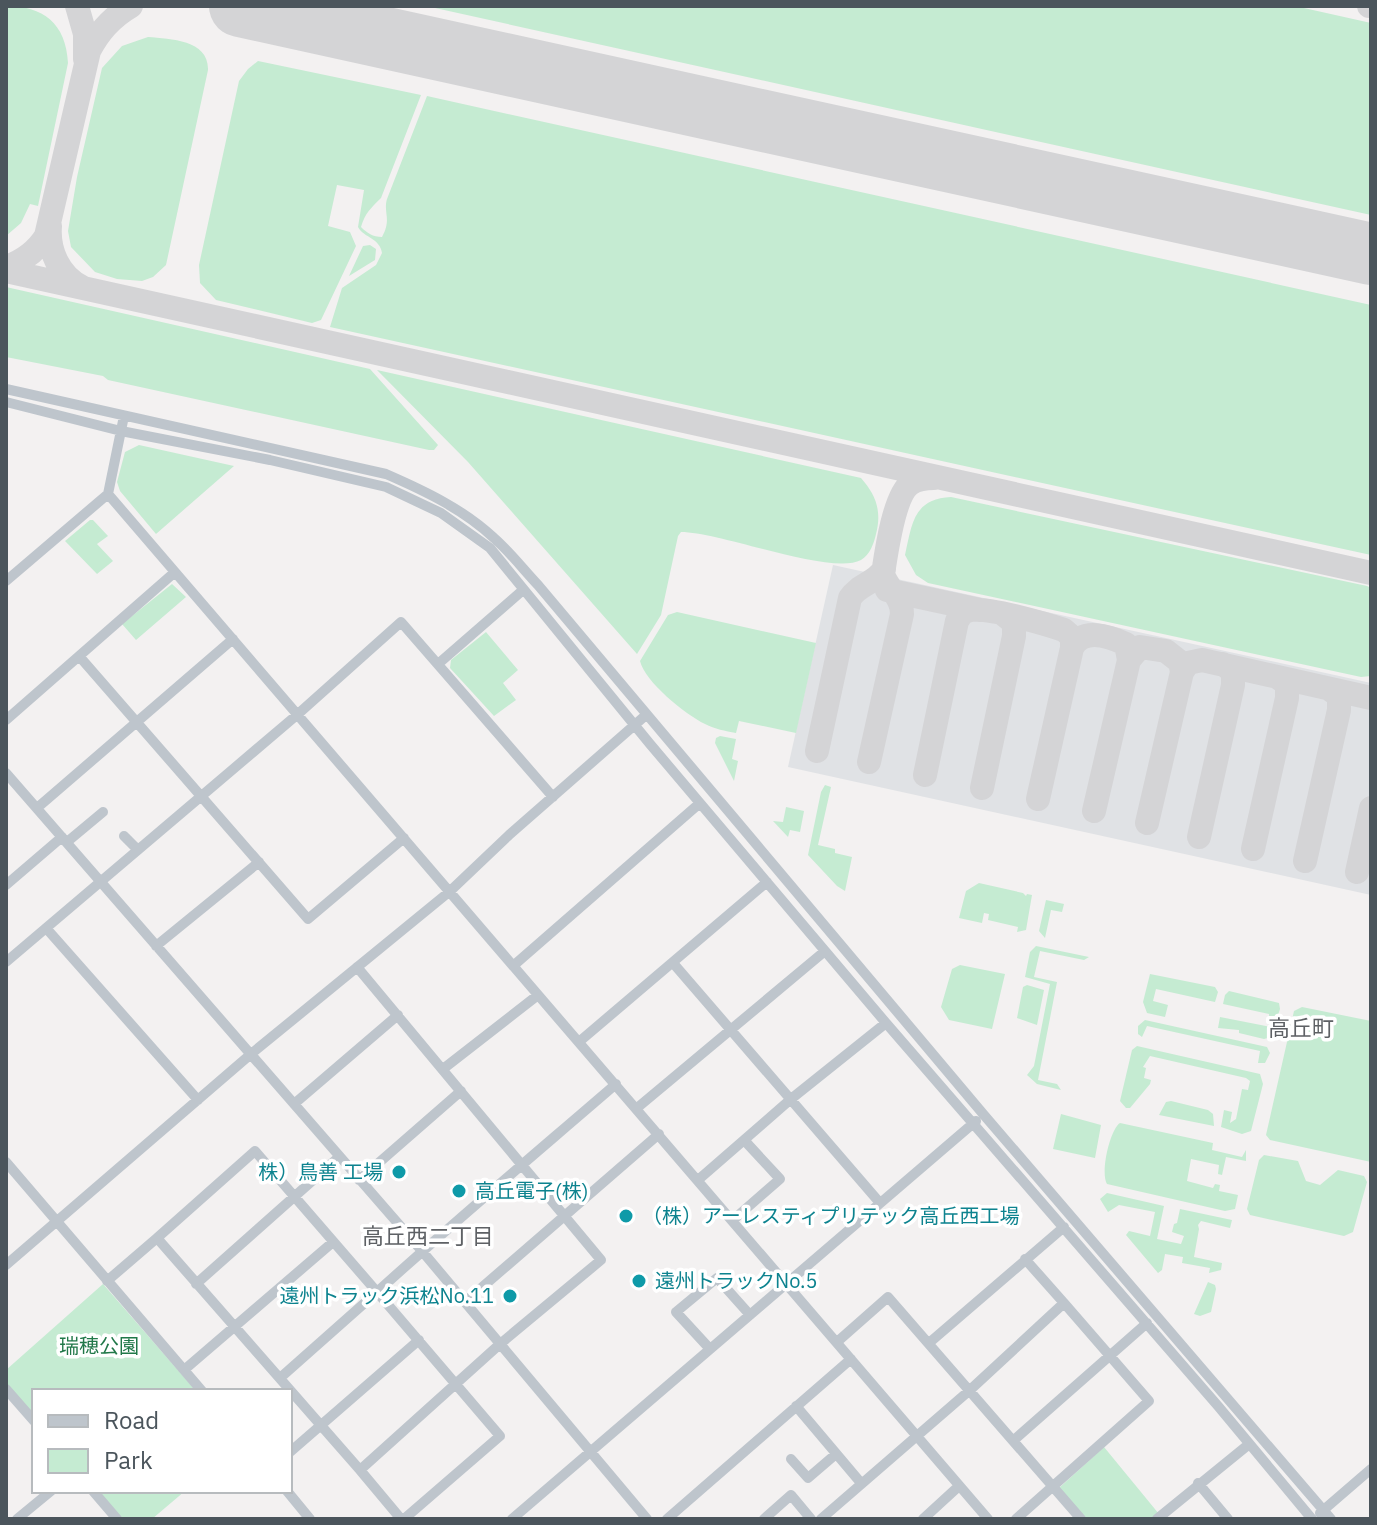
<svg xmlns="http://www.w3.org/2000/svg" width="1377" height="1525" viewBox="0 0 1377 1525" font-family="'IBM Plex Sans','Noto Sans JP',sans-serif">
<rect width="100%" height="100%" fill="#f3f1f1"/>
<path fill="#e0e2e5" d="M833,565L1371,683V895L788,767Z"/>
<path fill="#c5ebd2" d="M6,6C43,6 66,23 68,63L38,206L30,204L21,223L6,236Z
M426,6H1295L1371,23V215Z
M148,37C171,39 209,40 208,70L166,265L153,277L142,281L117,279L95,272L71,247L68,231L77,177L102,68L122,46Z
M258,61L421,95L381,198C371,208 365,213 361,227C367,233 373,237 382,237C392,219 383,213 387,199L427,96L1371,305V555L330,327L342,288L376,265L382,253C380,238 364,238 358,227L364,190L337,185L328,226L350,232L356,246L321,320L312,323L216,300L200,283L199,265L239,81L248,69Z
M370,245L376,249L375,260L349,276L363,246Z
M6,287L370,369L438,445L434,450H429L108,380L103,376L6,357Z
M377,370L861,478C876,495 882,511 876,534C874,543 870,555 861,560C831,576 721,532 681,532L678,536L661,615L637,654L468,462Z
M139,445L234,466L156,534L120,491L117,482L125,452Z
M951,497L1367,586L1371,588V676L1361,677L928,583L916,575L905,555C912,524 913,499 951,497Z
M90,520H93L108,536L97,544L113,561L97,574L65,541Z
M172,584L186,597L136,640L122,624Z
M677,612L816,643L796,733L739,721L736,733C725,731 715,729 705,724C685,714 645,682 640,661L668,615Z
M486,632L518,670L503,683L516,700L494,716L450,668L451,660Z
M720,736L736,739L732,759L738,761L734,781L715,743L716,738Z
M825,785L831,787L818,845L835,849V853L852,857L845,891L837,886L808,855L821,792Z
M786,807L804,811L800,832L790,830L788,837L773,821L783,822Z
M979,883L1023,893L1026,896L1027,894L1032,895L1026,930L1017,932L1018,927L988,920L989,914L984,913L982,923L959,918L966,891Z
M1046,900L1064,904L1062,912L1051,910L1045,938L1039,931Z
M1036,946L1089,957L1084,960L1040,951L1034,977L1057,982L1038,1080L1057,1084L1061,1090L1037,1084L1027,1075L1034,1066L1050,984L1025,977L1030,952Z
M960,965L1005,974L992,1029L949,1020L941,1007L952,969Z
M1150,974L1215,987L1218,992L1215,1002L1156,989L1153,1001L1168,1005L1165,1017L1147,1013L1143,1002Z
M1027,985L1044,990L1037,1025L1017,1018L1023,987Z
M1229,991L1279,1003L1280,1009L1271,1037L1264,1039L1239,1033V1030L1218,1028L1220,1017L1271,1027L1273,1020L1269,1019V1014L1223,1004L1225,995Z
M1302,1007L1371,1021V1162L1270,1140L1266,1135L1294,1011Z
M1145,1020L1267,1047L1270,1053L1265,1063H1258L1260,1051L1147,1026L1142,1037L1138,1034V1026Z
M1137,1046L1260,1074L1263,1084L1251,1131L1242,1134L1221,1127L1224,1110L1232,1112L1230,1123L1236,1119L1242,1089L1248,1090L1250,1081L1246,1078L1150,1056L1143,1067L1146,1068L1144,1078L1151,1080L1150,1084L1130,1108H1126L1120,1101L1132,1050Z
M1171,1101L1208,1110L1213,1114L1214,1126L1159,1115L1166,1102Z
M1061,1114L1101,1125L1095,1158L1053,1149Z
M1120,1123L1213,1143L1212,1150L1242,1157L1246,1150V1161L1226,1157L1222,1175L1218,1174L1219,1165L1191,1159L1187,1181L1213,1188L1215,1184L1220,1185L1219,1191L1238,1195L1235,1209L1225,1211L1107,1184C1100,1173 1110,1129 1120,1123Z
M1264,1155L1298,1161L1306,1181L1320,1185L1338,1170L1364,1176L1367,1182L1353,1232L1344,1236L1250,1215L1247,1209L1259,1160Z
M1107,1193L1164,1206L1157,1239L1181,1244L1184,1236L1172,1232L1174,1224L1177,1223L1180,1209L1232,1220L1230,1228L1201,1221L1198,1225L1199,1229L1194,1257L1222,1263L1221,1270L1209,1273L1210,1268L1182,1263L1183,1257L1165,1254L1162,1270L1158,1273L1126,1235L1129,1231L1150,1236L1155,1212L1119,1205L1108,1212L1100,1199Z
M1208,1282L1215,1285L1216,1289L1211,1312L1200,1316L1194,1314Z
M103,1284L196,1391H34V1418L6,1385V1370Z
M1104,1447L1159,1514L1153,1519H1086L1059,1488Z
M96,1491H185L152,1519H120Z"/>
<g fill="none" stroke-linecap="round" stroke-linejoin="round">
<path stroke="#d4d4d6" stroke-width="24" d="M77,6L85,34V59
M284,6L292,14L318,23
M1369,6H1371
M50,226C48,250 59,276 82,287
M6,267C23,261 36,252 46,236L89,51C99,31 112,17 131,6
M6,271L1371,573
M887,590L980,610
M817,751L850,598C859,584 876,583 884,569
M869,762L902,614C902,596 888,590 883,574C886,554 894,496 910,484C917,479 926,478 934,478
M925,775L957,621C961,615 963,611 971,610C988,607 1046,624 1064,630L1072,637V648C1082,627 1109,636 1126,644L1129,660L1140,647L1166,651L1180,662L1182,672L1188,663L1202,660L1371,698
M982,788L1014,636V623L1004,615
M1038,799L1072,648
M1094,811L1129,660
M1147,823L1182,672
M1199,837L1233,685V672L1223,664
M1253,849L1287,698V684L1277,677
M1305,861L1339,710V696L1329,689
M1357,872L1371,808"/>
<path stroke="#d4d4d6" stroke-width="62" d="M240,6L1371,254"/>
<path stroke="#bec5cc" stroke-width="10" d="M6,389L386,474C425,491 463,509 494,538C510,552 523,569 538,585L984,1115L1331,1519
M6,402L121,431L270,460L386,487L441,513L490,548L650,744L886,1023L1218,1406L1312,1519
M108,494L988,1519
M6,581L108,494L124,416
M79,656L308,919L404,838
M438,664L523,590
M6,720L175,572
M6,773L422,1251L647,1519
M37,808L233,639
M124,836L138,850
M67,842L103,812
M6,885L62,837
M46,928L198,1100
M156,946L259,862
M6,962L298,714L401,622L553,797
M673,963L880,1203
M513,966L700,803
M357,967L601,1260L500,1344L360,1470L157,1238L255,1151L377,1292C455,1221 536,1153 616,1084
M580,1041L767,882
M443,1069L538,995
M294,1104L398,1015
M637,1108L825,951
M6,1162L202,1391
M359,1180L461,1091
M698,1180L791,1099L886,1023
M733,1220L780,1179L744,1140
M1025,1259L1064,1303
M6,1265L251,1054L449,892L509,835L646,715
M107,1281L157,1238
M196,1284L339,1157
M465,1302L659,1134
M837,1342L888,1297L1081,1519
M929,1343L1064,1227
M710,1349L676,1312L717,1278L750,1315
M184,1370L333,1242
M280,1378L377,1292L500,1436L404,1519
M6,1389L34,1421
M796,1406L861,1483
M1014,1440L1147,1323
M290,1452L419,1340
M791,1459L808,1478L836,1454
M360,1470L401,1519
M1198,1483L1228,1519
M93,1491L117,1519
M287,1491L310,1519
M1320,1513L1371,1469
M17,1519L51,1491
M512,1519L976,1121
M667,1519L851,1359
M764,1519L791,1495L811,1519
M821,1519L970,1390L1064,1303L1149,1401L1016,1519
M923,1519L959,1486
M1157,1519L1248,1445"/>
</g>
<g fill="#0f9aa8" stroke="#fff" stroke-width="3">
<circle cx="399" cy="1172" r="8"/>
<circle cx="459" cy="1191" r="8"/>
<circle cx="626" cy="1216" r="8"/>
<circle cx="639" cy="1281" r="8"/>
<circle cx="510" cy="1296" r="8"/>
</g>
<g text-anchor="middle" stroke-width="7" stroke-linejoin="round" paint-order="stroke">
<g font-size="20" fill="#0d838f" stroke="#fff" text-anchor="start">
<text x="383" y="1179" text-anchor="end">株）鳥善 工場</text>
<text x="475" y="1198">高丘電子(株)</text>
<text x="642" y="1223">（株）アーレスティプリテック高丘西工場</text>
<text x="655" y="1288">遠州トラックNo.5</text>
<text x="494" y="1303" text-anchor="end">遠州トラック浜松No.11</text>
</g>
<g font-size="20" fill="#217849" stroke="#fff">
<text x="99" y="1353">瑞穂公園</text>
</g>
<g font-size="22" fill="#5e6165" stroke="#fff">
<text x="1301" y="1036">高丘町</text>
<text x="428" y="1244">高丘西二丁目</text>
</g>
</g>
<rect width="1377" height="1525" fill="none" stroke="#4b555c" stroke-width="16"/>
<rect x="32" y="1389" width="260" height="104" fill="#ffffff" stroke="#b7bbbe" stroke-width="2"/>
<rect x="48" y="1415" width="40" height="12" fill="#bec5cc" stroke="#b7bbbe" stroke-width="2"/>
<text x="104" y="1429" font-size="24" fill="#4b555c">Road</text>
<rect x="48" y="1449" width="40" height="24" fill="#c5ebd2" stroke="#b7bbbe" stroke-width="2"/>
<text x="104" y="1469" font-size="24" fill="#4b555c">Park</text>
</svg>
